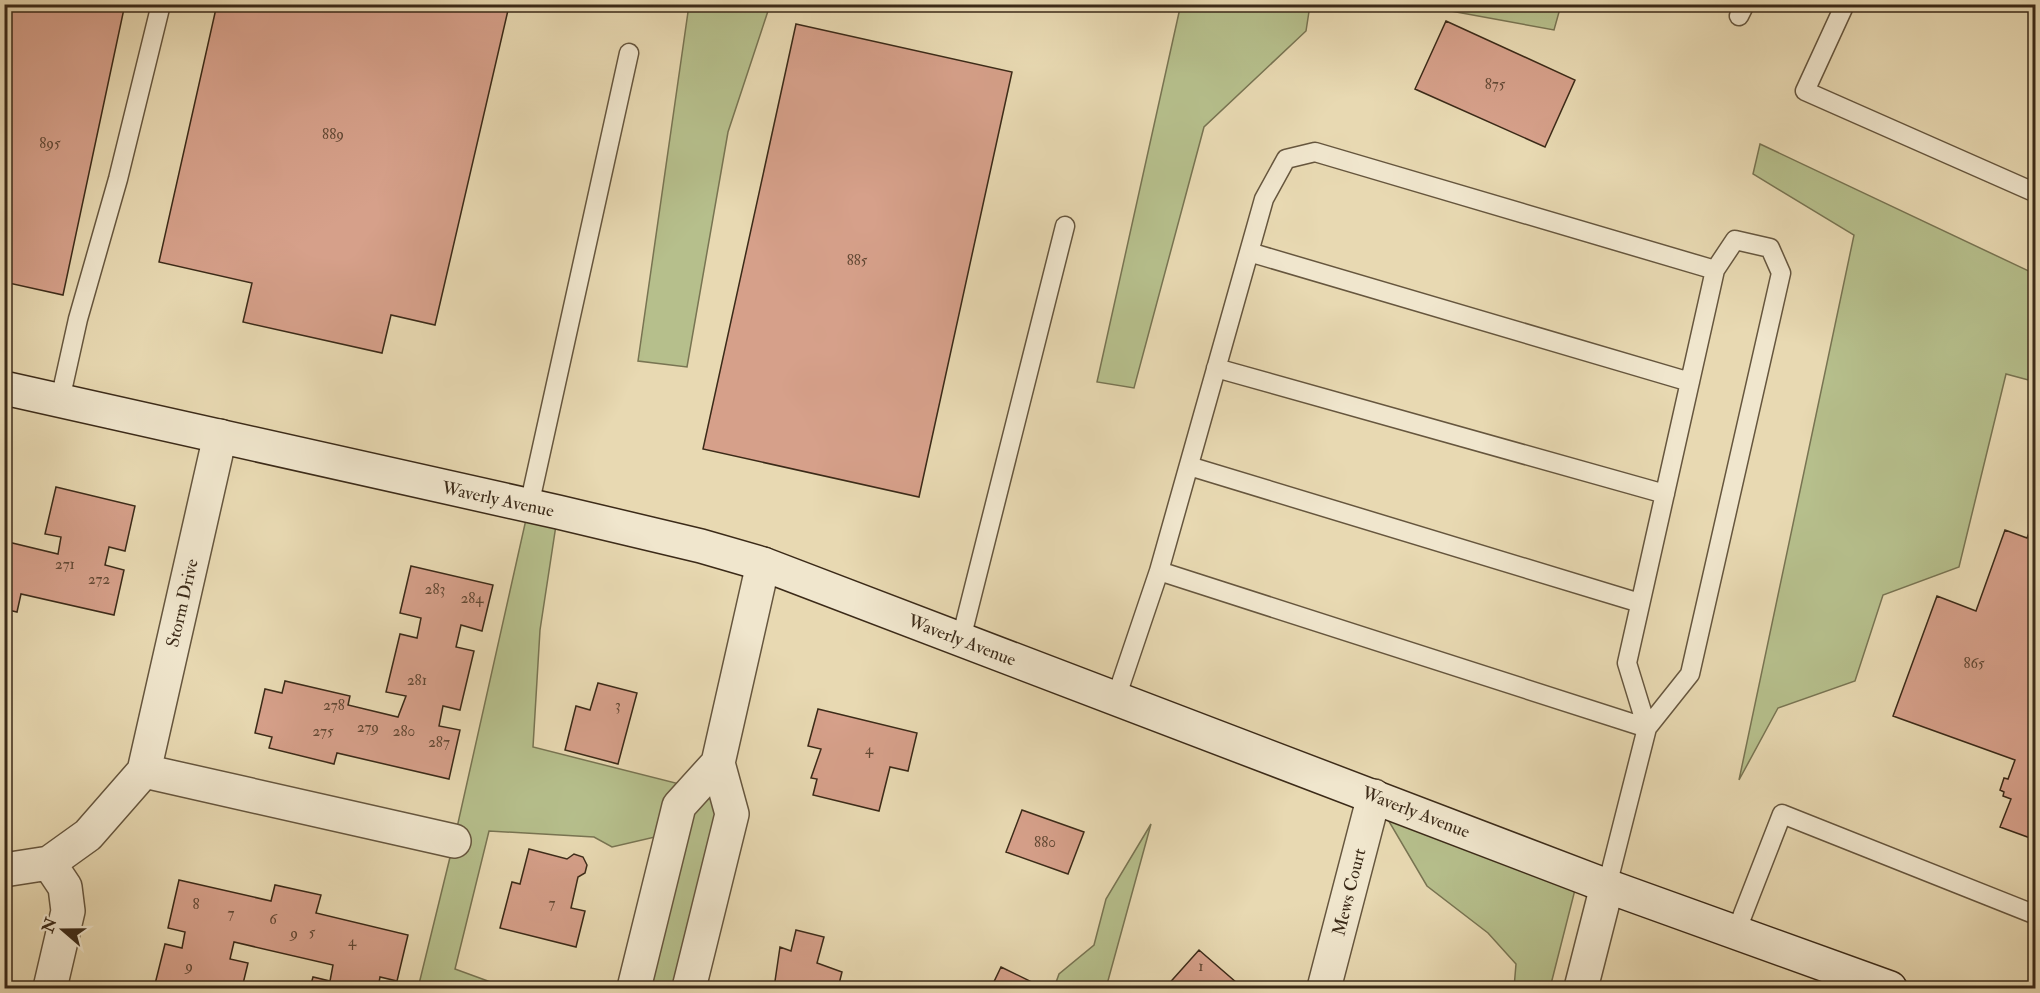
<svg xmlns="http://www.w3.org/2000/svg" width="2040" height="993" viewBox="0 0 2040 993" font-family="'IM FELL Double Pica',serif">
<rect width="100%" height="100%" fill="#e8d9b2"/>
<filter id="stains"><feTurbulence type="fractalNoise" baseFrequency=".00333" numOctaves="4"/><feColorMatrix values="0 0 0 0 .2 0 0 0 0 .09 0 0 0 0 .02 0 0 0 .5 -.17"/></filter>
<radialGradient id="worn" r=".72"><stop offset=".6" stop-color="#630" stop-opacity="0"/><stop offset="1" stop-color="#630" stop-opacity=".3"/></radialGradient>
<path fill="#b6bf8c" stroke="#787452" stroke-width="1.5" d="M689,5H770L728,132L687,367L638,361Z
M1163,5H1310L1306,31L1204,127L1134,388L1097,382L1180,8Z
M1418,5L1561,4V5L1554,30Z
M1760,144L2035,274L2036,382L2006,374L1959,567L1883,595L1855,681L1778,708L1739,780L1854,235L1753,174Z
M529,506L558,512L540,630L533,747L695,788L718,763L732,814L689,988H634L672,833L612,847L594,837L489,831L455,969L507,988H418L454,841Z
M1374,796L1579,874L1550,988H1514L1516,964L1488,933L1427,886Z
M1151,824L1106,988H1054L1059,974L1094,945L1106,899Z"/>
<path fill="#d6a08a" stroke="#3b2a18" stroke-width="1.5" d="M4,4H125L63,295L4,282Z
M217,4L509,6L435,325L391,315L382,353L243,322L252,283L159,262Z
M1446,21L1575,80L1545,147L1415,89Z
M796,24L1012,72L919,497L703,449Z
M56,487L135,506L125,551L109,547L105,565L124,570L114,615L21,594L17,612L4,609V541L58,554L61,537L45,534Z
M2031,528L2036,530V834L2033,839L2000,827L2011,799L2003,796L2004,792L2000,790L2004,778L2008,779L2015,760L1893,716L1937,596L1976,611L2005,530L2027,538Z
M411,566L493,585L482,631L461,625L456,647L474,651L460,710L443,706L439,726L460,730L449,779L337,753L334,764L269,748L272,737L255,733L265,689L282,693L285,681L350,696L348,705L398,717L406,696L386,692L400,634L417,638L421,618L400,613Z
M598,683L637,693L618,764L565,750L576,706L590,710Z
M818,709L917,733L908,771L890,767L879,811L813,795L817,779L811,778L821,749L808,746Z
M1022,810L1084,832L1068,874L1006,852Z
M529,849L567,859L574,854L583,857L587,865L585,873L578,877L571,908L585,911L576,947L500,928L512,882L520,884Z
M179,880L271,901L275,885L321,895L316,913L408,935L397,981L380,977L378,988H310L313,977L330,981L333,965L234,942L230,959L248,963L242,988H154L165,944L182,948L185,932L168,928Z
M796,930L824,937L817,963L842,972L838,988H774L780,947L791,951Z
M1199,950L1237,983L1232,988H1165Z
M1001,967L1034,983L1032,988H991Z"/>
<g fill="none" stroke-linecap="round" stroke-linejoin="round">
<g stroke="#66563e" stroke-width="21">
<path id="lane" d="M1845,4L1805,91L2036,193
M1739,16L1745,4
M1735,240L1770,248L1781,273L1690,674L1647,728L1627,663L1715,270Z
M1249,252L1690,382
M1216,368L1665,494
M60,400L78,319L118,179L161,4
M1189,466L1640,603
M529,506L629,53
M1159,571L1264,199L1286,159L1315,152L1715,270
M961,639L1065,226
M1116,698L1159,571L1647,728L1607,886
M1736,932L1782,814L2036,915"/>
</g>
<g stroke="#66563e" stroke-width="36">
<path id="street" d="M144,771L454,841
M49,863L65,887L68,911L50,988
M4,870L49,863L88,835L144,771L220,436
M634,988L679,806L718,763
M689,988L732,814L718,763L763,564
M1324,988L1374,796
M1581,988L1607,886"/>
</g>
<g stroke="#3b2a18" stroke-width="36">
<path id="secondary" d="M4,388L558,512L701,546L763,564L1607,886L1890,988"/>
</g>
<use href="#lane" stroke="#f0e6cd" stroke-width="18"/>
<use href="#street" stroke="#f0e6cd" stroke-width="33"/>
<use href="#secondary" stroke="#f0e6cd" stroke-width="33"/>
</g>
<g text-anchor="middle" stroke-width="4.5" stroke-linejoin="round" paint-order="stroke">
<g font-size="15" fill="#624834">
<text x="1495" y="89">875</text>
<text x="333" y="139">889</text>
<text x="50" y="148">895</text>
<text x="857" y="265">885</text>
<text x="65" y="569">271</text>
<text x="99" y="584">272</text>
<text x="435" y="594">283</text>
<text x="472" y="603">284</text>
<text x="1974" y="668">865</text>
<text x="417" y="685">281</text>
<text x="334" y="710">278</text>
<text x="618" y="710">3</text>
<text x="368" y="732">279</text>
<text x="323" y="736">275</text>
<text x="404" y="736">280</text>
<text x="439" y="747">287</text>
<text x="869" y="754">4</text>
<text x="1045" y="847">880</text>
<text x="552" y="908">7</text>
<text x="196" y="909">8</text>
<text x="231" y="918">7</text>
<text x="273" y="924">6</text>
<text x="312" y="937">5</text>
<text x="294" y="938">9</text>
<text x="352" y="946">4</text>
<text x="189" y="971">9</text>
<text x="1201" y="971">1</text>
</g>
<g font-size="18" fill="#3b2a18" stroke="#f0e6cd">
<text transform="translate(498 499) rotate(12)" y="6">Waverly Avenue</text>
<text transform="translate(182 603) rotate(-77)" y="6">Storm Drive</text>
<text transform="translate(962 640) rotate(21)" y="6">Waverly Avenue</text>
<text transform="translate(1416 812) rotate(21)" y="6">Waverly Avenue</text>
<text transform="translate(1349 892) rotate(-76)" y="6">Mews Court</text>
</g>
</g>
<rect width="2040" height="993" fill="none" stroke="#e8d9b2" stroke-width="24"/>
<rect x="6" y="6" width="2028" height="981" fill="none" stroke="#3b2a18" stroke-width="3"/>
<rect x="12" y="12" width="2016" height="969" fill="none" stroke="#3b2a18" stroke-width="1.5"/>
<g transform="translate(63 930) rotate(290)" stroke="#f0e6cd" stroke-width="4.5" paint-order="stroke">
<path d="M0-4.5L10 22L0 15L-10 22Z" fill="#3b2a18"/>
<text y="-9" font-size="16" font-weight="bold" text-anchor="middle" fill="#3b2a18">N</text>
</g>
<rect width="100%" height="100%" filter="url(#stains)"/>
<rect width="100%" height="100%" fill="url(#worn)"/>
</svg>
